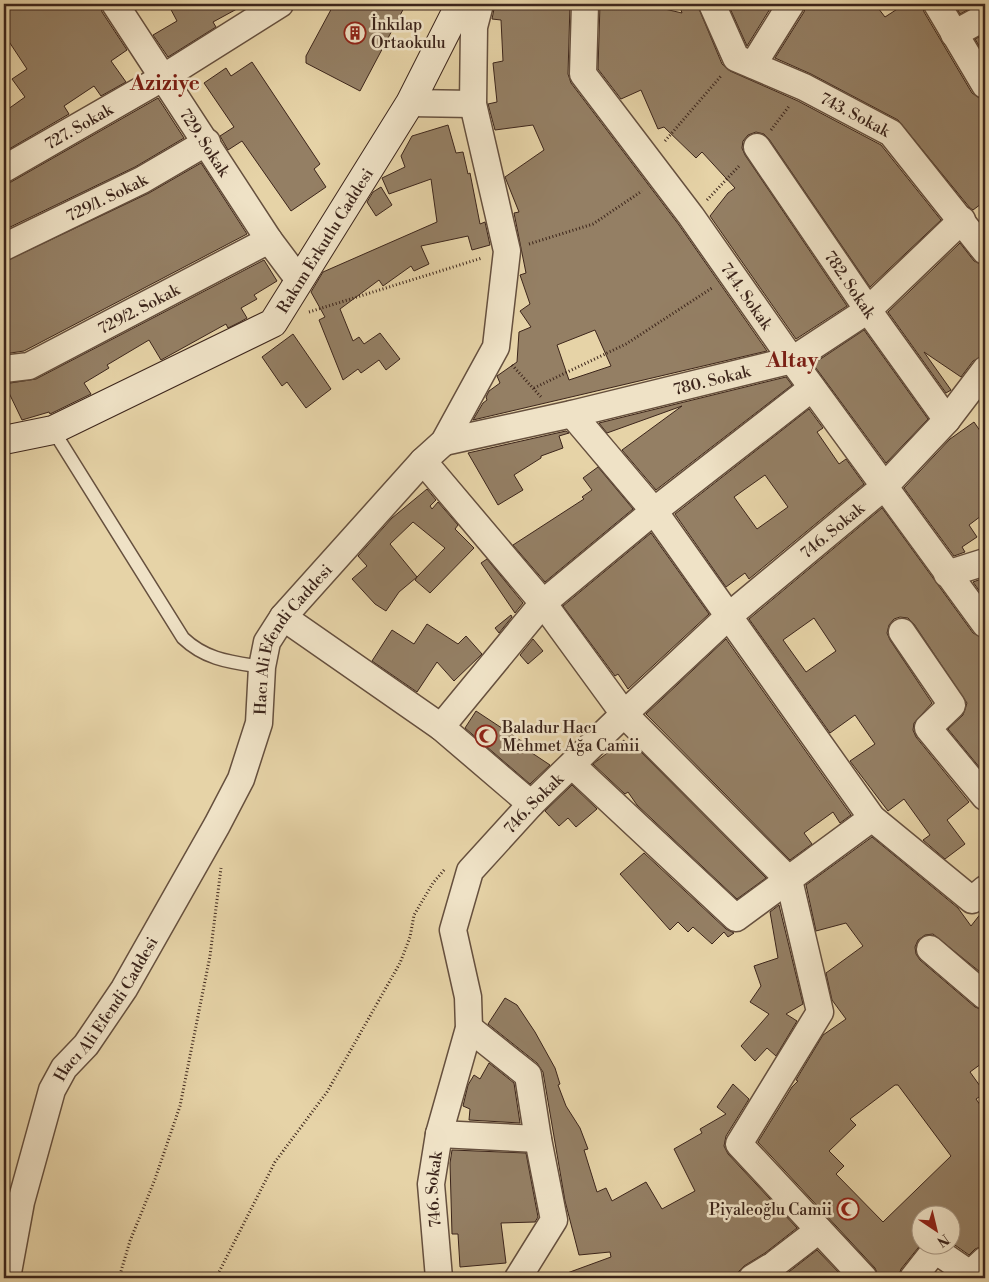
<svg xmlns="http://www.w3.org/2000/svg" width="989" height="1282" viewBox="0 0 989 1282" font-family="'Libre Bodoni',serif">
<rect width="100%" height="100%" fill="#e6d3a7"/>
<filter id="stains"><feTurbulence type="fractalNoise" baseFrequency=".004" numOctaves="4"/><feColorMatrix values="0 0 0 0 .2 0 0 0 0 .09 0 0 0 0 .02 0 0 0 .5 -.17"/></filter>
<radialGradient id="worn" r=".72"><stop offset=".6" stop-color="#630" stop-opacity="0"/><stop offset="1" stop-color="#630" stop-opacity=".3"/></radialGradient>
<path fill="#947f64" stroke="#3c251b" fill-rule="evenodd" d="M4,4H100L102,12L127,50L111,61L126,82L101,96L94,86L64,106L69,114L4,152V112L25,97L12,79L27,69L4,34Z
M168,4H246L213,22L216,27L168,57L153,35L177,21Z
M334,4H406L360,91L306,63V56Z
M495,4H570L568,74L571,83L679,225L767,351L473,420L483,403L487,400L486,397L489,391L500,383L497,376L517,362L519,332L531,327L520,311L530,304L520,275L526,273L514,213L519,212L505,177L544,150L533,125L495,130L488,104L497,102L493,63L503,61L501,20L492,19ZM595,330L611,366L569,380L557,345Z
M600,4H643L682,13L679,4H697L722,64L730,71L798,101L881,145L941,220L870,287L769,139L764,134L756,132L748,135L743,141L742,148L745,155L847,306L796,339L710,216L728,193L735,188L702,152L696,158L664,127L658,129L641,90L621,99L598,69Z
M728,4H773L747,46Z
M806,4H875L885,17L905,4H922L924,12L972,93L981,99L985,106V201L973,210L970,208L898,120L811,74L775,58L804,12Z
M958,4H978L960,14L955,5Z
M985,34V56L975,39Z
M252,62L320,164L314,169L326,187L291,211L242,141L228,150L220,136L234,127L204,83L226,68L231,76Z
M158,98L184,138L135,167L4,230V184L11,182Z
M448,125L456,153L463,152L468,174L470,173L480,224L485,222L490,245L472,250L468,236L421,246L429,264L414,271L411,266L383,286L379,280L340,309L353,341L359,337L364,344L380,333L400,359L386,370L379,360L361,373L358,369L343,380L319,320L325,317L311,292L323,272L437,222L431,179L389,194L382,178L405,167L401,156L412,136Z
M201,163L247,234L24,351L4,354V262L149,193Z
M381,187L392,205L376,216L367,202L373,192Z
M960,243L974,261L985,266V355L973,361L961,377L924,352L951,390L946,393L888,312Z
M264,260L277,281L254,295L257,299L241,308L247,318L240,322L228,328L226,324L161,360L149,340L107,365L109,368L84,383L91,394L50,414L49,412L22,420L9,393L4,396V384L36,379Z
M864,330L928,419L886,463L813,364Z
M293,334L331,389L306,408L287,382L282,386L262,357Z
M786,377L792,385L656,490L622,450L682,406L607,433L599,423Z
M809,409L823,428L817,432L839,464L846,459L864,484L749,579L745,573L726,587L675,514ZM765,475L788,507L757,529L734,497Z
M974,422L985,438V513L969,525L977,537L962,547L965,552L954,556L904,488L950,439Z
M566,431L569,433L559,436L563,448L541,456V458L514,475L523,490L498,505L468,453Z
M598,467L633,509L545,582L513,545L584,499L582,497L592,490L583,478Z
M427,489L436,500L430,506L432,509L438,502L458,525L455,529L474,548L430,593L415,580L417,577L399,592L386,611L375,604L352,579L367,566L358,556L392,518ZM413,522L445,548L417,577L390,544Z
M882,508L973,633L985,639V774L948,729L963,715L967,703L914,624L908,618L900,617L894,619L889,625L887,633L890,640L932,703L914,723L913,730L916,737L969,802L947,820L965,844L945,859L923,840L930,835L904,799L888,811L850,761L875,744L855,715L830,733L749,619ZM814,618L836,651L806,672L783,640Z
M651,533L709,614L628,689L618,674L615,676L563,606Z
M487,559L523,603L515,613L481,563Z
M984,578L985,579V599L973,582Z
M511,615L512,617L499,633L495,628Z
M427,624L458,644L466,636L482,654L454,681L437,662L417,692L372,661L392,630L414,644Z
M533,639L543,651L528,664L520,655Z
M726,639L851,815L840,823L833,812L804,833L812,844L790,860L646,714Z
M476,711L529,746L527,748L532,753L550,765L530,784L465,728Z
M624,740L629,747L633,744L766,878L737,899L637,805L628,792L625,794L593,764Z
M572,785L597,809L576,827L568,818L559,826L545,811Z
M872,837L958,908L971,926L985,908V976L933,934L925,935L918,940L915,947L916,954L920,960L975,1007L985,1011V1033L981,1039L985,1045V1061L970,1072L985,1093L976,1099L985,1112V1245L975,1249L969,1255L952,1243V1214H922V1243L901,1269L898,1278H879L875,1268L758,1142L792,1087L798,1081L796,1080L823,1035L846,1019L832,1000L826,973L863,946L846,923L816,931L806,885ZM895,1085H898L951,1156L883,1222L836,1174L844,1166L829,1151L856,1125L850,1119Z
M644,853L726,929L734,933L728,937L724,932L712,944L693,927L688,932L678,922L670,930L620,874Z
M779,905L803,1004L786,1014L797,1021L776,1056L767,1048L755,1061L741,1046L769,1014L750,1002L761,986L754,966L778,958L770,912Z
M505,998L517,1005L535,1032L555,1068L560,1084L558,1085L566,1106L580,1128L588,1149L584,1150L597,1192L606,1188L612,1201L646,1182L662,1209L695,1191L674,1149L702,1133L700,1129L726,1114L717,1107L733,1084L749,1099L726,1136L724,1146L728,1154L797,1228L765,1253L744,1266L739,1271L737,1278H559V1276L611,1257L610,1252L579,1255L565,1201L543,1072L537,1063L488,1024Z
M489,1063L514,1083L520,1123L469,1120L470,1109L463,1106L468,1085L474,1075L480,1079Z
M452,1150L526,1153L538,1217L535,1222L501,1223L506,1263L460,1267L458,1234H452L450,1163Z
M817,1250L844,1278H779L785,1275Z"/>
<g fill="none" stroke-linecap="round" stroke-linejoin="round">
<g stroke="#66503e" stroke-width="15">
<path id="service" d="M53,430L183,638C206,660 231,662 262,667"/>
</g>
<g stroke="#66503e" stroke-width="29">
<g id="minor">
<path id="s1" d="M115,4L269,240L299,280"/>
<path id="s2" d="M585,4L583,74L691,216L792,360L985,624"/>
<path id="s3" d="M712,4L736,58L804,87L891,133L985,251"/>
<path d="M937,4L985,85"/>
<path d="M954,34L985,17"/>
<path d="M753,65L791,4"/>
<path d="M410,103L473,104"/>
<path id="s4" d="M757,147L868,310L947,420"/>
<path id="s5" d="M4,169L164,77L280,4"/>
<path id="s6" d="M4,247L142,180L207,142"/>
<path id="s7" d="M4,369L29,366L269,240"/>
<path d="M572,414L654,511L872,818L972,900L985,889"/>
<path id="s8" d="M444,442L572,414L792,360L868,310L962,220"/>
<path d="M423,461L543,603L624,714L789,880L820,1012L739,1144L864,1278"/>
<path d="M947,574L985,562"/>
<path d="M283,617L441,727"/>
<path d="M902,632L952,705L928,728L985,797"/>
<path d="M572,765L736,918L872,818"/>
<path d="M531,804L441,727L543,603L654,511L812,388"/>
<path d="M930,949L985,996"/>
<path d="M469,1028L528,1075L538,1139L554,1220L518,1278"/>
<path d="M439,1134L538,1139"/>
<path d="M776,1263L819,1230"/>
<path id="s9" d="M7,1278L21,1202L52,1090L64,1068L86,1045L124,989L217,825L241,779L259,723L262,667L267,642L283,617L423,461L444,442L496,347L507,251L473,104L474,27L480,4"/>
<path id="s10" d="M439,1278L431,1184L439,1134L469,1028L468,997L453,930L470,871L531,804L624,714L730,615L885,486L947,420L985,370"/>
<path d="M752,1278L770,1267"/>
<path d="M913,1278L935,1250L970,1274L985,1260"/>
</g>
</g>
<g stroke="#3c251b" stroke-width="30">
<g id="secondary">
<path id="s11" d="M4,440L53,430L273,323L410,103L460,4"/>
</g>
</g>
<path stroke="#3c251b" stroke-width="3" stroke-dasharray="1 2.5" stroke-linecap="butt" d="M771,130L790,105
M665,141L721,76
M707,200L740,165
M529,244L593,224L642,191
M309,312L482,258
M512,365L541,397
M534,388L626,344L712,288
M119,1278L130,1241L155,1179L180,1106L210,956L221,868
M216,1278L275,1162L327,1092L400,963L410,937L414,915L433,883L445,869"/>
<use href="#service" stroke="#efe2c6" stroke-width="12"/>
<use href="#minor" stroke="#efe2c6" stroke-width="26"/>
<use href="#secondary" stroke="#efe2c6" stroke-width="28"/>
</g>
<defs>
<g id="building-ring" transform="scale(1.125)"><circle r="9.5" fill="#efe2c6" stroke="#8f2418" stroke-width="1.5"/><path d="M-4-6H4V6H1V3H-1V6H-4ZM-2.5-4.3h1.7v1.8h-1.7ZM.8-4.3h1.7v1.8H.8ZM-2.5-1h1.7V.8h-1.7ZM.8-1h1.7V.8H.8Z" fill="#8f2418"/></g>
<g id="mosque-ring" transform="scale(1.125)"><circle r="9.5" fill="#efe2c6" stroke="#8f2418" stroke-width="1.5"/><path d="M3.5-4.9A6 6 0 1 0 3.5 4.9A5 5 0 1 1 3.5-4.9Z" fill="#8f2418"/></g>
</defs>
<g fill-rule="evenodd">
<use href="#building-ring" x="355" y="33"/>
<use href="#mosque-ring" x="486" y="736"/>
<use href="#mosque-ring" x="848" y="1209"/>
</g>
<g text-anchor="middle" stroke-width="5" stroke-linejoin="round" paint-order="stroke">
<g font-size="16" fill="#3c251b" stroke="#efe2c6" text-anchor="start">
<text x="371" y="30">İnkılap<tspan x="371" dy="18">Ortaokulu</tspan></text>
<text x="502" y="733">Baladur Hacı<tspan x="502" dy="18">Mehmet Ağa Camii</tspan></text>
<text x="832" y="1215" text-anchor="end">Piyaleoğlu Camii</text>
</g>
<g font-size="16" fill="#3c251b" stroke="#efe2c6">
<text dy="6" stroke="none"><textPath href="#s3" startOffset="191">743. Sokak</textPath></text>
<text dy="6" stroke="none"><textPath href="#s5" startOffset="86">727. Sokak</textPath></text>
<text dy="6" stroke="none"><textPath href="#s1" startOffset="165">729. Sokak</textPath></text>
<text dy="6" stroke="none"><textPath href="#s6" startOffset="114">729/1. Sokak</textPath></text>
<text dy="6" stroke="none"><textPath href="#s11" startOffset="392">Rakım Erkutlu Caddesi</textPath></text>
<text dy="6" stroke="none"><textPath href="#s4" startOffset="166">782. Sokak</textPath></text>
<text dy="6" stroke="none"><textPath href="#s2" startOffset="346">744. Sokak</textPath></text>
<text dy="6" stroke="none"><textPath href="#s7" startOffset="149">729/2. Sokak</textPath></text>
<text dy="6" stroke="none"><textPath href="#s8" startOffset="275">780. Sokak</textPath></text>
<text dy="6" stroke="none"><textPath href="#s10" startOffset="914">746. Sokak</textPath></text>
<text dy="6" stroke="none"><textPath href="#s9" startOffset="711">Hacı Ali Efendi Caddesi</textPath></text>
<text dy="6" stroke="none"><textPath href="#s10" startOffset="509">746. Sokak</textPath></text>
<text dy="6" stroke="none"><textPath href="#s9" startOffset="291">Hacı Ali Efendi Caddesi</textPath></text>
<text dy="6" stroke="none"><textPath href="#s10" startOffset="89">746. Sokak</textPath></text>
</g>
<g font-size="21" font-weight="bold" fill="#7a1f14" stroke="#efe2c6">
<text x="165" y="90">Aziziye</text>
<text x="792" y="367">Altay</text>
</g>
</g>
<rect width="989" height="1282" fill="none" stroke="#e6d3a7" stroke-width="20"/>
<rect x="5" y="5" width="979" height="1272" fill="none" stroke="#3c251b" stroke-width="2.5"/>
<rect x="10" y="10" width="969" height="1262" fill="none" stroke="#3c251b"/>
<g transform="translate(936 1230) rotate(145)"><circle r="24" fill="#efe2c6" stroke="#a79682"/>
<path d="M0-4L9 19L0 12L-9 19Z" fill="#8f2418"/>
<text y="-8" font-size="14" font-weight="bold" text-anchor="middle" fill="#3c251b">N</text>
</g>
<rect width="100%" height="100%" filter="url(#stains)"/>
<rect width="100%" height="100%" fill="url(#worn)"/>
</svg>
